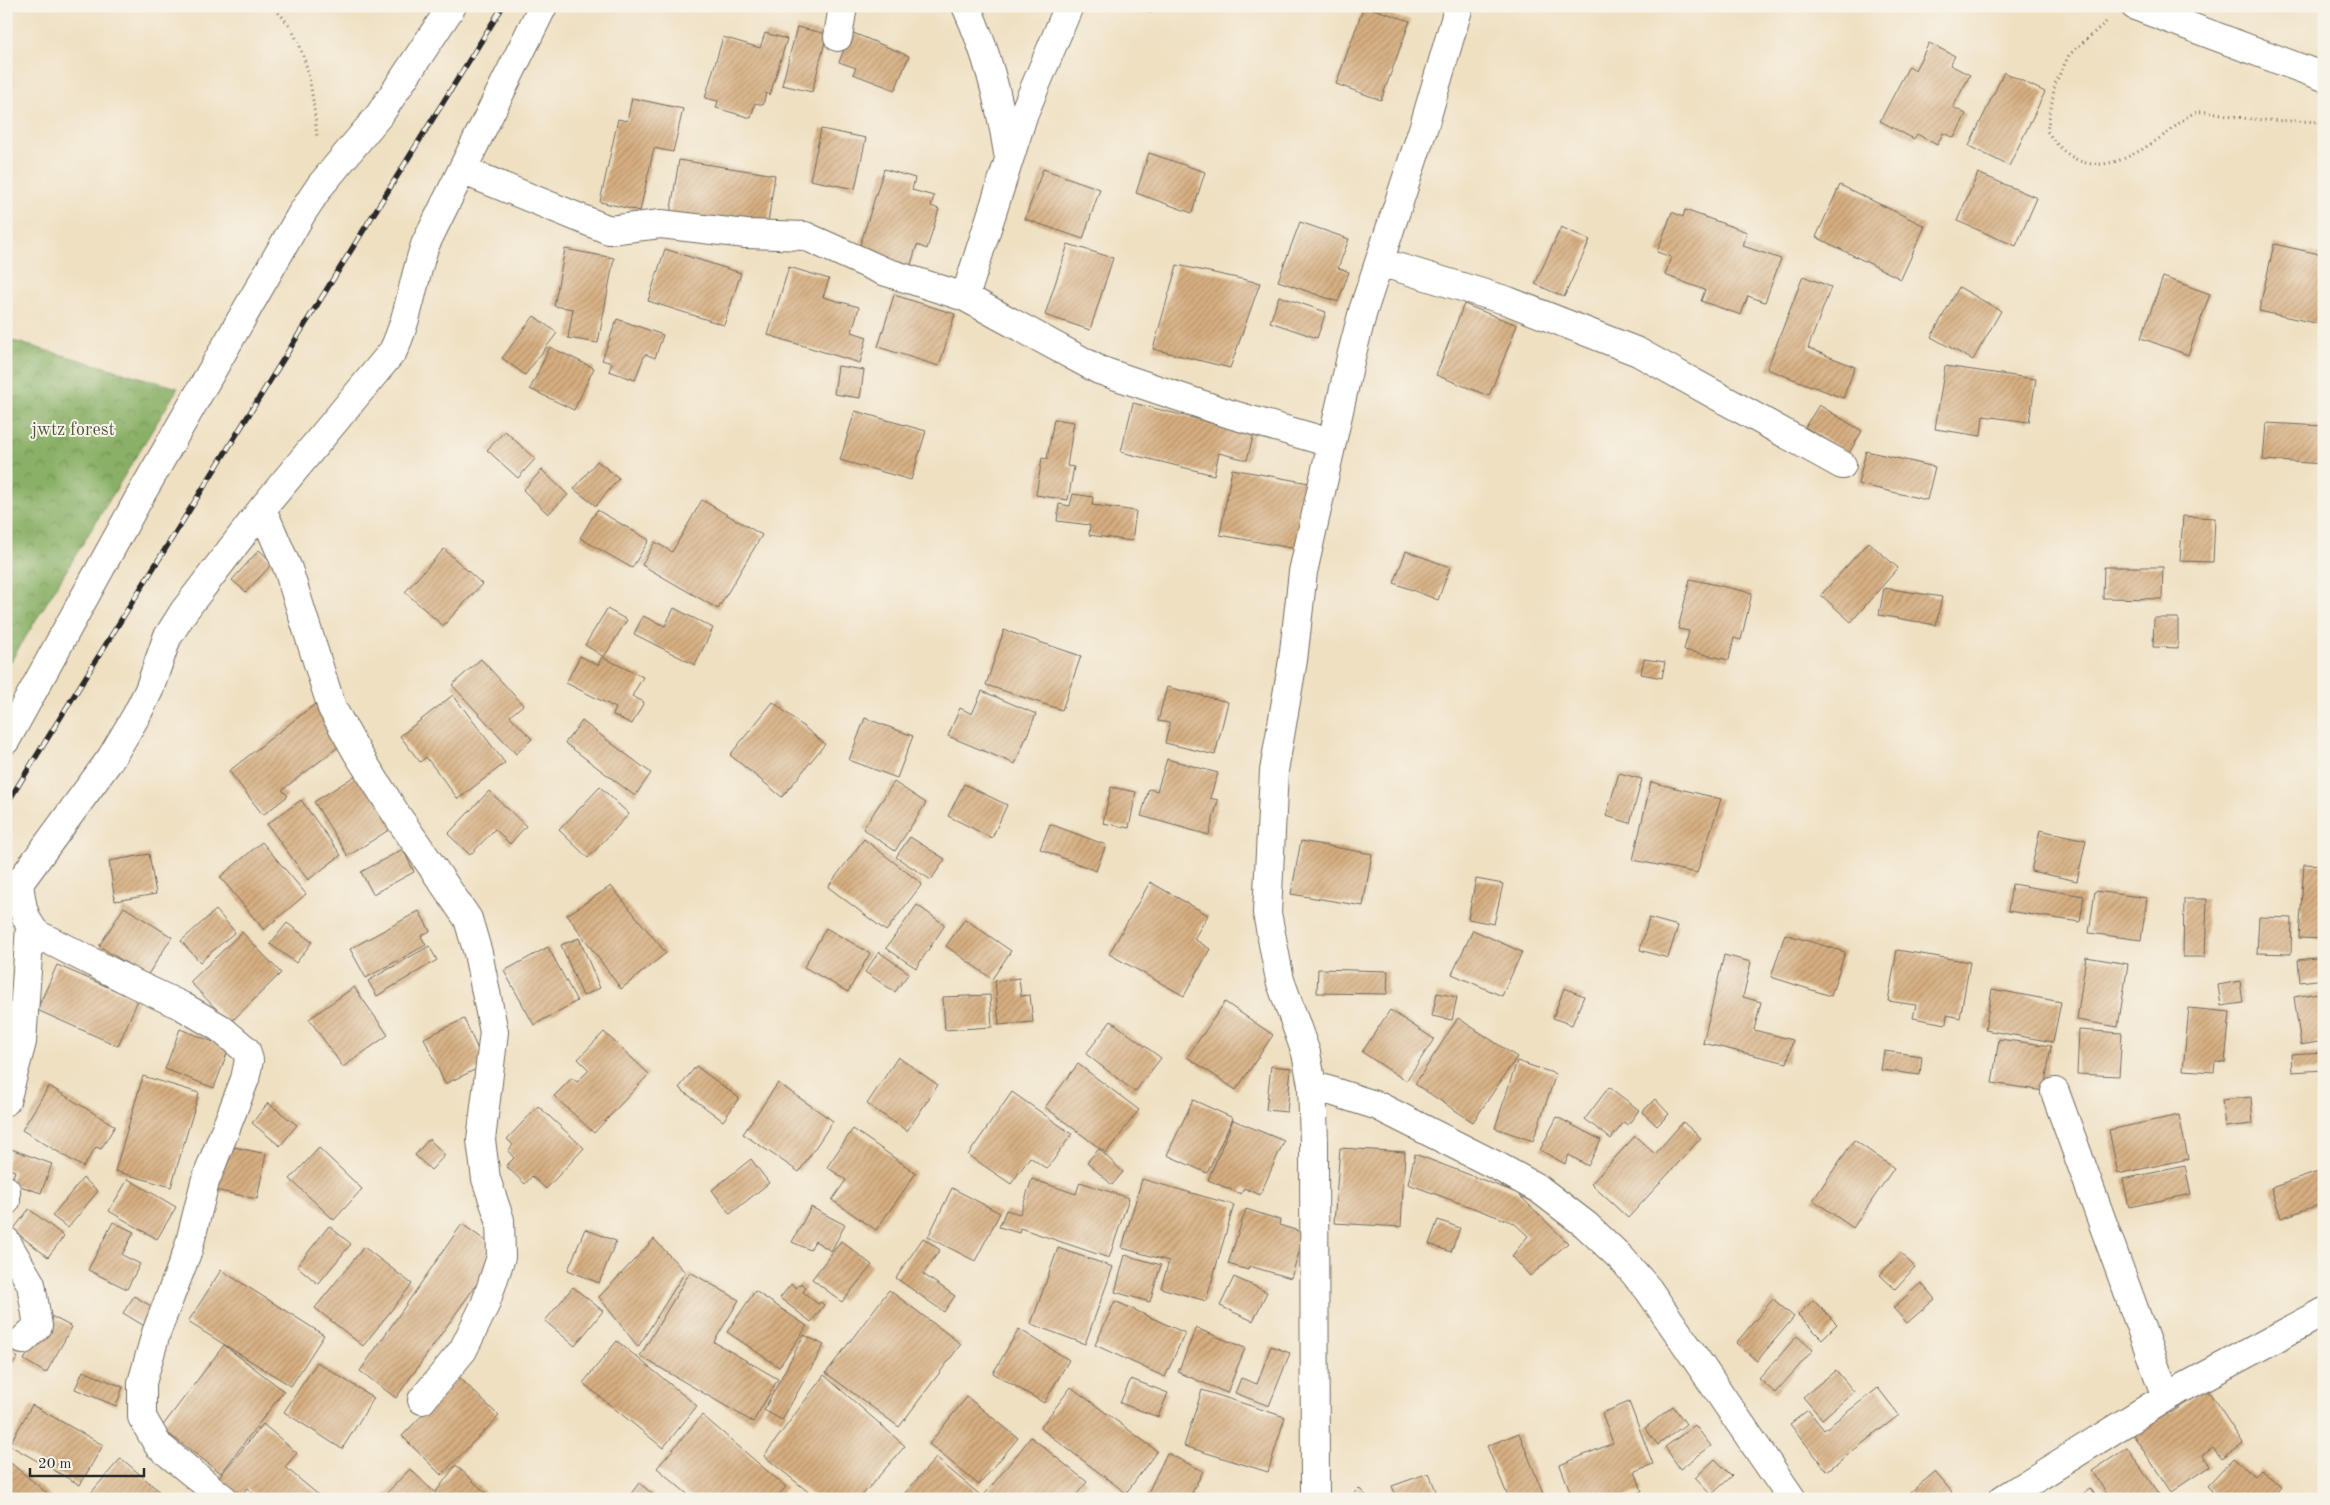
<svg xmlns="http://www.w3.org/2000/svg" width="2330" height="1505" viewBox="0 0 2330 1505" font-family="'Old Standard TT',serif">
<defs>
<pattern id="forest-crowns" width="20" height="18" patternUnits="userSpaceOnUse" patternTransform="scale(1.25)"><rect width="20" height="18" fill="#89b066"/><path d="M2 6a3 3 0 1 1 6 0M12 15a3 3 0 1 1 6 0" fill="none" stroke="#708f54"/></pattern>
<pattern id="building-hatch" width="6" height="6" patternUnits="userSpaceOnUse" patternTransform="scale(1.25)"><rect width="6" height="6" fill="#d7af81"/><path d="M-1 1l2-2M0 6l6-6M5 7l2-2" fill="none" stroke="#af8f6a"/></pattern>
</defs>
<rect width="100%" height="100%" fill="#f7f3e8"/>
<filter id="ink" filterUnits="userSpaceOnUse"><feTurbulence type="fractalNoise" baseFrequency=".02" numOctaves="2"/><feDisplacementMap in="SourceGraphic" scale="10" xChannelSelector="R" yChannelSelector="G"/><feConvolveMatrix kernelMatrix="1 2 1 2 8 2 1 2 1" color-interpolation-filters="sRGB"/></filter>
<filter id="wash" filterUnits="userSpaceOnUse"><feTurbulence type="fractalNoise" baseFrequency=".0096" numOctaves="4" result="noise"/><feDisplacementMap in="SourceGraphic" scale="20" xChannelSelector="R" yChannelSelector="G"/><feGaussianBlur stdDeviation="1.12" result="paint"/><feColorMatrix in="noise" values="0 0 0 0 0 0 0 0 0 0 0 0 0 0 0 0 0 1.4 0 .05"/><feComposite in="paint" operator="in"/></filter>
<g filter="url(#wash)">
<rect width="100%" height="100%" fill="#efe0c2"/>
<path fill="url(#forest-crowns)" stroke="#5a6e48" d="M6,339L178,388L6,669Z"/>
<g id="blocks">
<path fill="url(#building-hatch)" d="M1136,6H1155L1152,13Z
M1364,6L1410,21L1381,100L1336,84Z
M797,27L827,34L812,92L782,85Z
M851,32L909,56L895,90L853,74L856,68L839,62Z
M765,33L787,39L770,95L766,93L763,105L755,103L751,118L716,108L718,101L705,98L723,37L760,48Z
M1929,43L1955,56L1950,65L1970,75L1953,107L1966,114L1954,138L1943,133L1937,145L1917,134L1914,139L1880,121L1909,66L1915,70Z
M2004,72L2045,92L2009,166L1969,146Z
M632,98L683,109L673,152L654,148L640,211L600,202L618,119L627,121Z
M821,129L866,138L855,189L810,180Z
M1149,153L1205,172L1192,213L1136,193Z
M679,160L775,175L767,229L670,215Z
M884,169L915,178L912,190L934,196L931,206L939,209L927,249L917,245L908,274L856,258Z
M1043,169L1100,189L1083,239L1025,219Z
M1978,173L2037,198L2016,246L1957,221Z
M1840,185L1925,226L1901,279L1816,237Z
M1685,210L1747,232L1743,246L1781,259L1765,302L1748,296L1741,315L1701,301L1705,290L1665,275L1671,257L1657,252L1672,212L1683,217Z
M1300,222L1349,239L1338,268L1349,272L1338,302L1278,281Z
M1561,227L1590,240L1564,297L1535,284Z
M1068,244L1113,258L1090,330L1045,315Z
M2274,244L2324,255V325L2259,311Z
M565,249L614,258L598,343L568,338L573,309L554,306Z
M665,249L741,273L724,325L648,301Z
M1177,265L1260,283L1230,368L1153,349Z
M789,267L829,279L823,297L859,307L852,332L867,337L860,363L768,335Z
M1803,276L1831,287L1808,348L1855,367L1843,398L1767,369Z
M2163,277L2210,294L2188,355L2141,338Z
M1959,287L2001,311L1973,360L1931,337Z
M894,295L955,314L939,366L878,347Z
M1279,296L1326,312L1317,338L1270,322Z
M1464,304L1517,325L1489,396L1436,375Z
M534,316L557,333L525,375L502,358Z
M617,319L663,335L655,358L645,354L635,380L609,371L612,363L602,360Z
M550,347L594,368L574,410L530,389Z
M838,366L864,370L860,398L834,394Z
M1945,366L2036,379L2029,422L1983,416L1981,436L1935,429Z
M1133,403L1254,433L1247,460L1219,453L1214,475L1121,452Z
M1819,405L1862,431L1849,453L1805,427Z
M855,411L926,431L911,480L840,460Z
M1054,419L1074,422L1067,466L1074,467L1068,500L1036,495L1042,458L1047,459Z
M2266,423L2324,426V464L2263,460Z
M505,431L535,459L518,478L487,450Z
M1866,451L1935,467L1927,500L1858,484Z
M597,461L619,478L596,506L574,489Z
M1232,469L1309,483L1297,549L1220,535Z
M542,470L568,495L548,514L523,490Z
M1073,494L1093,497L1092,505L1136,511L1132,541L1089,535L1090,525L1057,521L1059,504L1070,506Z
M702,500L762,535L718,609L642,565L655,542L672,552Z
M597,510L649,540L632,568L580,538Z
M2183,516L2215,518L2213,562L2180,561Z
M1868,542L1898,568L1851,622L1821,595Z
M444,549L482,584L443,626L405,592Z
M259,550L273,563L246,592L232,580Z
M1406,551L1450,567L1438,600L1394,583Z
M2104,567H2163L2162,599L2103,598Z
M1690,579L1752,593L1741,640L1734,638L1729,660L1684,650L1689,631L1678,629Z
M1884,588L1942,597L1936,625L1879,615Z
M674,608L713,628L695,665L634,634L643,616L665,626Z
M607,609L627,620L604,657L585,645Z
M2154,618H2178V648L2153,647Z
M1004,630L1081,656L1062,710L986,685Z
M580,656L598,665L602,657L643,677L632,696L644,702L632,724L613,715L616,708L566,683Z
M481,659L523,705L510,716L532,739L516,754L452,685Z
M1644,659L1665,662L1662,678L1641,674Z
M1167,687L1228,702L1215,755L1165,743L1170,723L1158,721Z
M982,691L1036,714L1015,764L948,736L960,708L972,714Z
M453,695L505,763L458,799L426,757L420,762L400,736Z
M773,702L825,744L782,797L730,755Z
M315,704L345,742L282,790L288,796L263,815L229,771Z
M865,718L913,736L897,778L849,760Z
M582,721L651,773L635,796L565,743Z
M1167,759L1218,773L1210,798L1218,800L1209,835L1141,816L1149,789L1157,791Z
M364,770L398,824L348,856L314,802Z
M1619,773L1642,779L1630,823L1606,816Z
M894,782L926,803L895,851L863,829Z
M1651,782L1721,799L1697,873L1633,860Z
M964,784L1007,805L992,838L948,816Z
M600,787L629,814L588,858L559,830Z
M1111,787L1136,792L1129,828L1103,823Z
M489,791L526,826L510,844L495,829L470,855L448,834Z
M301,800L341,855L308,880L267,824Z
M1050,824L1106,845L1096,871L1040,849Z
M2040,830L2086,840L2077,881L2031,871Z
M910,837L945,859L931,880L896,857Z
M864,839L922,884L886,931L828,887Z
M1301,841L1372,854L1363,906L1291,894Z
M262,842L306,894L264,930L220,877Z
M403,849L414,872L373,894L361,872Z
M149,854L156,894L115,901L109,861Z
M2304,864L2324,865V939L2299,938Z
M1476,879L1503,884L1494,924L1468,919Z
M1150,882L1208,915L1194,939L1210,949L1184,996L1109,954Z
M2012,884L2084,896L2080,922L2008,911Z
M611,886L666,953L621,989L567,915Z
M2095,891L2147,898L2141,940L2089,933Z
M2184,899H2207L2205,957H2183Z
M917,905L945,925L916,968L886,948Z
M124,907L172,937L147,976L99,946Z
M216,910L235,932L200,962L181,941Z
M419,911L430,931L421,936L426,945L366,978L350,949Z
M2259,917L2292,918L2291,954L2257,953Z
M1649,918L1678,926L1668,958L1640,950Z
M965,919L1011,951L992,979L946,946Z
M287,923L312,942L296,963L270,944Z
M826,928L870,953L848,992L804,967Z
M1473,930L1522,952L1502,996L1452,974Z
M242,932L281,973L230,1023L190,982Z
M1785,934L1845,952L1831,996L1771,977Z
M579,938L600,988L583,996L561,945Z
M429,946L437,960L377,996L368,981Z
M548,947L577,1001L534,1025L504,971Z
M1897,950L1970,962L1960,1018L1947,1015L1946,1024L1913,1018L1916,1005L1888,1001Z
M879,952L909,973L895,992L865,972Z
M1724,955L1751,962L1743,997L1761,1002L1754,1030L1793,1040L1787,1063L1703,1043Z
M2086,957L2128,964L2118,1027L2077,1020Z
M2324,957V979L2300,982L2298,960Z
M57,965L138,1000L118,1046L37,1010Z
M1318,969L1388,971L1387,994L1317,993Z
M1019,978L1021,996L1030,995L1033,1022L999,1025L995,981Z
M2240,981L2243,1003L2221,1006L2218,985Z
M354,987L388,1035L343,1067L309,1019Z
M1564,988L1584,996L1572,1025L1553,1018Z
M1992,989L2061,1002L2053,1042L1985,1030Z
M2324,992V1041L2301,1045L2294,997Z
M1437,993L1457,997L1452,1020L1432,1016Z
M990,995L992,1027L945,1030L943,997Z
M1225,1002L1273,1035L1236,1090L1187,1057Z
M2189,1008L2230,1012L2225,1063L2215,1062L2214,1072L2183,1070Z
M1390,1010L1434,1039L1406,1081L1362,1052Z
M1458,1018L1517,1057L1473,1122L1415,1084Z
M464,1019L485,1065L445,1084L424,1038Z
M1111,1021L1161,1058L1135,1092L1086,1054Z
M180,1029L229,1048L214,1088L165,1069Z
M2079,1030L2122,1033L2119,1076L2077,1074Z
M604,1032L649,1074L594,1133L554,1096L572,1078L577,1082L589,1070L578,1059Z
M1999,1039L2051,1046L2044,1091L1992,1083Z
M1884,1051L1922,1056L1920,1075L1881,1070Z
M2324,1052V1070L2292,1072L2291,1054Z
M898,1057L938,1085L907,1131L867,1104Z
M1517,1061L1556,1074L1533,1141L1495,1128Z
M1078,1064L1139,1110L1106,1153L1045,1107Z
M696,1066L739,1098L723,1121L679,1088Z
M1271,1066L1291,1068L1287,1112L1266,1110Z
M143,1076L199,1093L171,1187L115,1171Z
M778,1083L833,1121L799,1172L743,1134Z
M49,1086L115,1126L101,1149L96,1147L83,1167L22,1130Z
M1609,1087L1639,1110L1628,1125L1624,1122L1611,1139L1585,1119Z
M1012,1092L1072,1134L1047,1169L1030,1157L1011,1184L968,1155Z
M2251,1097L2253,1124L2225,1127L2222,1100Z
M1655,1099L1669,1114L1657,1126L1642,1112Z
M1193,1100L1233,1118L1207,1173L1167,1155Z
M268,1103L297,1125L280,1146L252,1123Z
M538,1106L584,1148L546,1189L532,1176L525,1184L506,1166L514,1158L508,1151L513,1145L507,1139Z
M2179,1115L2188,1159L2118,1174L2109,1130Z
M1557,1117L1601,1140L1588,1166L1569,1155L1565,1164L1540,1150Z
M1233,1120L1284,1141L1260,1195L1244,1188L1241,1194L1208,1180Z
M1683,1122L1701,1138L1628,1218L1591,1184L1635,1136L1655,1154Z
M853,1129L916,1173L876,1230L832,1200L846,1180L827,1167Z
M429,1139L445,1155L431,1170L415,1155Z
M1854,1140L1894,1168L1853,1228L1813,1200Z
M225,1145L266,1154L257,1199L215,1190Z
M319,1148L362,1189L334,1220L290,1179Z
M1340,1148L1405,1152L1401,1227L1334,1223Z
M11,1149L52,1164L41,1193L11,1183L15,1171L6,1168Z
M1099,1149L1123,1172L1112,1185L1087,1162Z
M1415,1154L1517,1193L1568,1243L1530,1276L1512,1256L1528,1236L1514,1223L1408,1184Z
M751,1159L769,1183L730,1214L712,1190Z
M2185,1166L2191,1194L2129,1207L2123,1179Z
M2324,1170V1203L2281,1218L2271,1188Z
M83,1178L98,1191L68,1228L52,1216Z
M128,1179L176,1207L157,1239L109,1211Z
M1032,1179L1076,1194L1080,1182L1129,1198L1109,1258L1020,1228L1019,1233L999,1227L1006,1210L1020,1214Z
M1142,1179L1234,1205L1206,1301L1161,1288L1169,1261L1122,1248Z
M952,1188L1000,1213L975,1261L928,1237Z
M811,1207L845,1225L831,1251L815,1241L810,1250L792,1242Z
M29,1209L64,1236L48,1257L13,1230Z
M1246,1209L1280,1220L1279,1225L1305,1233L1291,1278L1249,1266L1248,1270L1228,1264Z
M1438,1220L1460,1228L1451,1252L1429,1244Z
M113,1222L134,1232L122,1255L140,1264L127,1289L88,1270Z
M462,1224L500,1251L396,1398L360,1371Z
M329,1226L351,1244L318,1284L297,1266Z
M585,1229L616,1241L599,1283L568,1270Z
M923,1238L940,1250L923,1274L955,1296L944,1312L896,1278Z
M654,1239L685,1272L638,1347L599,1297Z
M841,1241L872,1265L842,1302L812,1279Z
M364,1247L412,1284L363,1346L315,1308Z
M1058,1248L1113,1267L1085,1344L1031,1324Z
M1900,1253L1915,1267L1895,1289L1880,1275Z
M1125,1255L1161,1265L1150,1302L1115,1292Z
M221,1270L324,1335L291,1386L188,1322Z
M690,1272L739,1300L714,1342L778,1379L753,1422L640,1356Z
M1234,1277L1267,1292L1253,1321L1220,1306Z
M801,1283L806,1287L803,1292L818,1304L821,1302L824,1305L811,1322L780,1298L791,1284L796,1288Z
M1921,1283L1935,1299L1907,1323L1893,1308Z
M573,1287L603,1311L575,1346L545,1321Z
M889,1290L961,1344L899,1427L826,1373Z
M755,1291L807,1326L779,1367L727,1332Z
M134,1296L156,1309L146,1327L123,1313Z
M1773,1299L1794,1317L1757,1361L1736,1343Z
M1813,1300L1837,1324L1822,1339L1798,1315Z
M1115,1301L1185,1333L1165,1377L1095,1345Z
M49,1315L72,1327L46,1373L24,1360Z
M6,1328L18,1338L17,1347L12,1352L18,1358L6,1372Z
M1196,1328L1245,1348L1227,1393L1178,1372Z
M1019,1329L1069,1360L1044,1403L993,1373Z
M804,1335L824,1345L782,1420L764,1410Z
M1797,1336L1813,1350L1775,1393L1759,1379Z
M617,1341L697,1406L663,1448L583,1383Z
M224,1345L284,1391L221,1473L161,1428Z
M1271,1346L1290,1353L1269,1406L1235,1393L1241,1378L1257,1384Z
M317,1362L374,1398L342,1449L284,1412Z
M1836,1370L1854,1392L1822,1419L1803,1397Z
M83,1371L123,1387L116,1406L75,1389Z
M824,1375L905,1446L859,1499H817L764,1456Z
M459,1377L499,1416L441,1475L402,1436Z
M1131,1379L1168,1393L1158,1417L1120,1403Z
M1071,1387L1157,1451L1126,1493L1040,1428Z
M1878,1388L1899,1415L1827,1471L1790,1424L1808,1410L1824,1430Z
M2207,1389L2243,1443L2221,1459L2213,1448L2203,1455L2210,1466L2171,1492L2132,1433L2168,1409L2171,1413Z
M1202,1390L1285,1417L1268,1472L1184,1446Z
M967,1397L1018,1438L979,1485L929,1444Z
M1629,1402L1653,1464L1635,1471L1642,1491L1621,1499H1573L1560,1465L1613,1443L1602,1413Z
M32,1405L103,1445L80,1485L9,1445Z
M1673,1406L1686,1424L1658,1445L1645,1428Z
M702,1415L786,1487L776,1499H693L657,1468Z
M263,1424L297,1453L285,1467L321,1497L320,1499H260L247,1488L241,1496L219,1477Z
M1695,1425L1711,1446L1680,1469L1665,1447Z
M1519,1433L1545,1499H1509L1487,1446Z
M1031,1437L1087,1482L1073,1499H981Z
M2127,1448L2162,1499H2110L2092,1471Z
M1167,1453L1203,1471L1191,1495L1199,1499H1145Z
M121,1458L168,1499H93L89,1495Z
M936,1458L979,1494L975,1499H909L904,1494Z
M2233,1458L2254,1476L2261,1469L2281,1487L2271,1499H2205L2212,1491L2207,1486Z
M6,1459L54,1499H6Z
M1715,1459L1732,1476L1711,1495L1695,1478Z
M456,1465L492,1499H441L436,1494L431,1499H381L410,1469L435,1493Z
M1935,1472L1952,1492L1943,1499H1902Z
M1429,1473L1439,1499H1397L1392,1486Z
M639,1483L659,1499H627Z
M1359,1488L1369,1499H1348Z
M2090,1489L2097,1499H2075Z"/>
</g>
</g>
<g filter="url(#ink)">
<use href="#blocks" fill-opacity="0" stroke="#706a60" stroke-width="1"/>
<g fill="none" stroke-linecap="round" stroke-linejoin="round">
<g stroke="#706a60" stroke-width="30">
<path id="street" d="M966,6C988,54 1000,102 1008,153
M2135,6L2324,77
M838,37L843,6
M462,170L609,230L661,224L746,234L805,236L883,271L965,297L1099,370L1230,414L1331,443
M1380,262L1508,301L1638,352L1842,465
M965,297L1024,113L1069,6
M262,509L288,569L332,708L358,754L398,817L468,919L478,953L494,1032L481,1140L486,1179L500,1220L501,1257L485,1305L463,1350L422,1400
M6,740L139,498L302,213L320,186L380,114L452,6
M19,882C21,901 23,920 37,934L133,983L182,1006L220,1028L246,1050L249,1060L245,1079L205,1182L188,1250L156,1333L142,1383V1417L158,1445L224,1499
M6,901L111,758L136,716L149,690L167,638L184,611L262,509L393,351C409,318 413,280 425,245L543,6
M1312,1085L1378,1106L1499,1167L1539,1189L1586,1225L1622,1259L1648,1289L1792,1499
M2055,1092L2166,1397
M6,1101L22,1042L30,927
M6,1190V1201
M6,1241L31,1284L38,1326L23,1340
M1315,1499L1314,1142L1312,1085L1306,1053L1280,980L1267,913L1274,771L1293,660L1303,572L1351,357L1363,311L1424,126L1459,6
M2003,1499L2166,1397L2324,1312"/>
</g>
<path stroke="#706a60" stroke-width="3" stroke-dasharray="1 4" stroke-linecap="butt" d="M271,6C308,35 313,94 317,138
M2106,22L2069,55L2055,84L2047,131C2084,187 2126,162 2170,131C2179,124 2187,114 2198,112C2210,110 2237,118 2251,119C2275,121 2300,121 2324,122"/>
<use href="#street" stroke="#fff" stroke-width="28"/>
<g stroke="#2b2b2b" stroke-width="5.5">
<path id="rail" d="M6,805L503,6"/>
</g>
<use href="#rail" stroke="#f7f3e8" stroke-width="4" stroke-dasharray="11" stroke-linecap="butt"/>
</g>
</g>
<g text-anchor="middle" stroke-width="4" stroke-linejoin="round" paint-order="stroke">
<g font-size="18" fill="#4b533d" stroke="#f7f3e8">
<text x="73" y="435">jwtz forest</text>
</g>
</g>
<rect width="2330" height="1505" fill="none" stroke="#f7f3e8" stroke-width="25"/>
<path d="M30 1468v8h114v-8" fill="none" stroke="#2b2b2b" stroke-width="2.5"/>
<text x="38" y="1468" font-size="15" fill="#2b2b2b" stroke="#f7f3e8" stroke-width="4" paint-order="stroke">20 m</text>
</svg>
